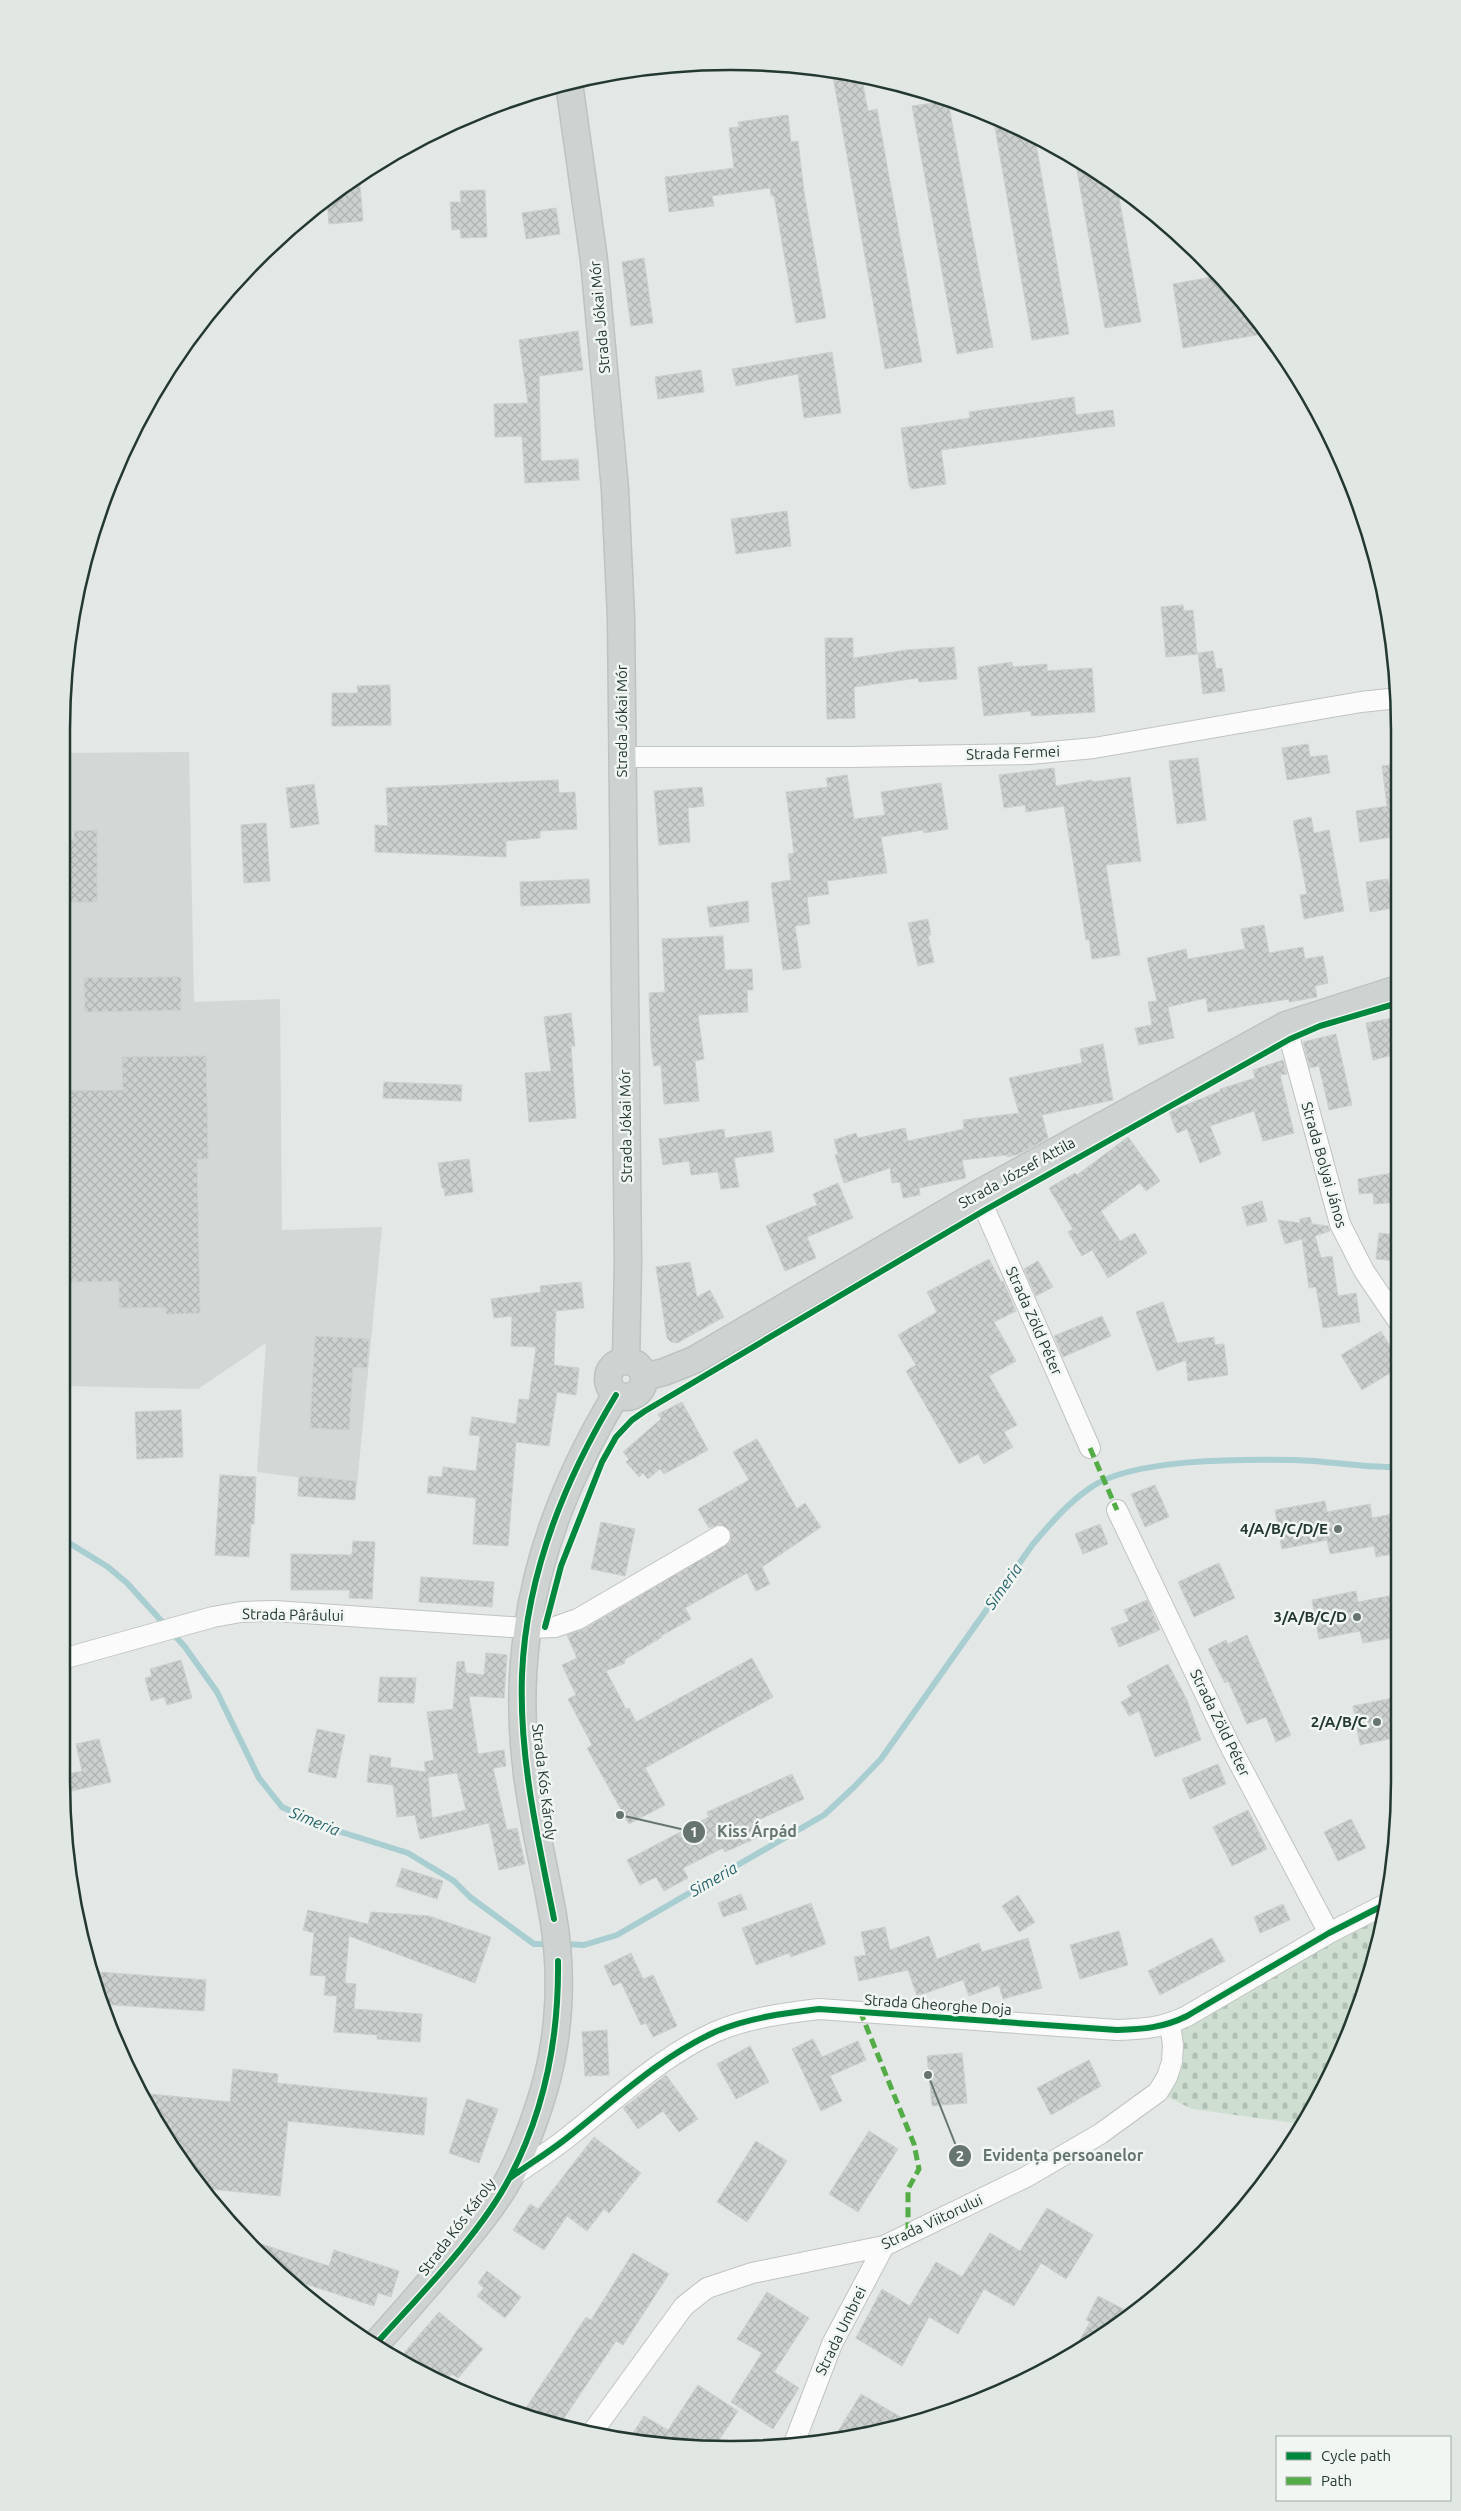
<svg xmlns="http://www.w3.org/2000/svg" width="1461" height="2511" viewBox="0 0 1461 2511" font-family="Ubuntu,sans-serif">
<defs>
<pattern id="cemetery-stones" width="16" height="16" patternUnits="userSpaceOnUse" patternTransform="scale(1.25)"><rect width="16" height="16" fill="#cedfd1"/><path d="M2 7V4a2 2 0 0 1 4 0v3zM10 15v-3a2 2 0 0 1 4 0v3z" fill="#b1c0b4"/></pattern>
<pattern id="building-cross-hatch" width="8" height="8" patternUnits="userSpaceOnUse" patternTransform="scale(1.25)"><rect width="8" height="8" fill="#ccd0ce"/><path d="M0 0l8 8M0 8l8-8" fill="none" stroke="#afb3b1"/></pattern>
</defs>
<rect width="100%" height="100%" fill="#e3e7e5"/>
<path fill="#d1d8d5" d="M189,752L194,1002L280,999L282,1230L382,1227L357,1485L257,1472L266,1343L198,1389L65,1386L63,753Z"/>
<path fill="url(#cemetery-stones)" d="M1382,1906L1364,1996L1301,2124L1192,2109L1158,2092L1170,2025Z"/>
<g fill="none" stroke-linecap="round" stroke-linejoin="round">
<path stroke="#a8ced1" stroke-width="6" d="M66,1541L108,1567L127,1583L185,1647L217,1692L259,1778L282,1807L322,1826L408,1853L454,1881L470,1897L534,1944H551
M563,1944L584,1945L617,1935L824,1815L854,1787L881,1759L1033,1544C1050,1524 1068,1503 1090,1488C1132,1458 1243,1459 1295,1460C1330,1461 1364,1468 1398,1467"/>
</g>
<path fill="url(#building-cross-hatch)" stroke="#ccd0ce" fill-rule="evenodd" d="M832,71L861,74L868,111L877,109L922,362L885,369Z
M948,101L993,347L957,354L912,106Z
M788,115L791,142L798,141L804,192L826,318L796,323L774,196H771L770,188L712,196L714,206L669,212L665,177L734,168L729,128L739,127L738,122Z
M993,116L1035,138L1069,334L1032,340Z
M1075,159L1102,174L1117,186L1141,322L1105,328Z
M359,174L363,221L329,224L327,200Z
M485,190L487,237L461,238L460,229L452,230L450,202H461L460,191Z
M556,208L560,234L526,239L522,213Z
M644,258L653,323L631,326L622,262Z
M1218,276L1262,334L1183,348L1173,284Z
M578,331L583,370L539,376L541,461L578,459L579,480L525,483L522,436L495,437L494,404L528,403L519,340Z
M832,352L841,413L804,418L798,374L736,386L732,369Z
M701,370L704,392L658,399L655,377Z
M1074,397L1076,415L1113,410L1115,426L941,450L946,484L912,489L909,485L901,428L970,418L969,412Z
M787,511L791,546L736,554L731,519Z
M1183,605L1184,611L1193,610L1197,654L1166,657L1161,607Z
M825,638H853V658L907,650L954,647L957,679L919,682L918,678L854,687L855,718L827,719Z
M1213,651L1216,669L1222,668L1225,691L1203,694L1198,653Z
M1012,662L1013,667L1047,664V671L1092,668L1095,712L1031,716V711L984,716L978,667Z
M390,685L391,725L332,726V693H358L357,686Z
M1308,744L1310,757L1327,755L1330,773L1287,780L1282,748Z
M1198,758L1206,820L1177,824L1169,761Z
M1398,764V814H1390L1393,837L1360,842L1356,811L1387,806L1382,766Z
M1054,768L1056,786L1092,780V782L1130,777L1141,861L1106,865L1120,955L1092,959L1089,939L1086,940L1064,806L1026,812L1025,805L1004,808L999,775Z
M847,775L854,819L885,815L881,792L941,783L948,829L924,833L923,830L881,837L887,873L827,881L829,894L807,897L810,924L795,926L801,968L783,970L771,883L791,880L788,854L794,853L786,792L828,787L826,778Z
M558,780L559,793L575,792L577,829L540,831V838L506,841V857L375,852V825L388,826L386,788Z
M314,784L319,824L291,828L286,788Z
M702,787L704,806L688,808L690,842L659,845L654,791Z
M1311,817L1314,833L1329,830L1344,911L1304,919L1300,895L1307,894L1293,821Z
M266,823L270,881L244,883L241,825Z
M97,830V902H63V840H74V831Z
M589,879L590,903L521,906L520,882Z
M1388,879L1393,908L1370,912L1366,882Z
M748,901L749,922L710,927L707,907Z
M928,919L931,935H928L934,962L918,966L908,923Z
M1264,925L1269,953L1303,947L1305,959L1323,956L1328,983L1315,986L1317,997L1289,1002V999L1208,1012L1206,998L1168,1007L1174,1038L1139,1045L1135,1028L1152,1025L1148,1002L1157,1001L1147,958L1186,949L1188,959L1245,949L1241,929Z
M723,936L725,970L752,969L753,990H747L748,1012L698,1015L704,1059L695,1061L699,1101L664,1104L661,1065L654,1066L651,1046L649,993L665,992L662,939Z
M181,977V1010L85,1012L84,978Z
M571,1013L575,1046H571L576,1118L529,1122L525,1073L551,1071L544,1017Z
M1398,1017V1054L1373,1060L1366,1023Z
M1336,1034L1352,1105L1329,1110L1319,1066L1310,1068L1303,1042Z
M1103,1044L1113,1100L1042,1115L1048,1138L1019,1154L1007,1157V1155L962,1160L966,1178L919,1188L920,1195L903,1198L900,1182L892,1183L890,1168L844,1183L835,1155L838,1154L834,1140L856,1133L858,1138L905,1128L908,1141L964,1129L963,1120L1019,1113L1009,1078L1082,1063L1080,1049Z
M206,1056L208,1159H197L200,1313L166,1314V1307L119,1308V1281L67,1282L64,1091L123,1090L122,1057Z
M1283,1060L1287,1074L1280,1075L1294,1133L1263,1141L1254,1111L1210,1126L1221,1154L1200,1163L1187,1129L1177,1133L1169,1112L1220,1091V1089L1255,1078L1253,1070Z
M384,1082L462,1085L461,1101L383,1098Z
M724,1129L725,1138L771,1131L774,1152L734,1158L739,1187L721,1189L718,1172L691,1175L689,1161L663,1165L659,1139Z
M1128,1137L1160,1181L1146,1191L1140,1183L1101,1211L1120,1241L1135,1233L1147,1253L1108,1278L1092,1250L1082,1256L1068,1232L1073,1229L1049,1188L1075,1173L1077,1175Z
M469,1159L473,1192L445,1196L444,1188H442L438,1163Z
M1398,1172V1202L1374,1204L1373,1193L1359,1194L1358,1179Z
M838,1183L853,1218L807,1237L816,1258L785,1271L766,1226L817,1205L813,1194Z
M1262,1201L1267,1221L1247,1226L1242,1207Z
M1310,1217L1312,1224L1328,1226L1330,1231L1315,1236L1321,1258L1332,1256L1338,1296L1356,1293L1360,1322L1323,1328L1316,1287L1309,1288L1302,1239L1285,1244L1278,1220L1300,1223V1219Z
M1379,1233L1398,1235V1261L1376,1259Z
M989,1259L1001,1282L1003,1281L1016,1311L994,1322L1016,1361L989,1376L1017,1425L1004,1432L1013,1447L984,1464L978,1454L959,1464L906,1371L916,1365L898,1335L937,1312L927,1292Z
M1038,1261L1053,1287L1036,1296L1024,1269Z
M690,1262L697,1297L710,1290L724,1317L677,1343L671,1342L667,1338L656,1267Z
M581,1282L584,1308L556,1311L554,1365L579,1368L576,1395L557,1392L549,1446L516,1442L508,1546L473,1544L476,1498L427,1493L429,1476L442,1477L443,1467L476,1471L480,1436L469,1435L472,1417L516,1424L519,1399L529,1400L536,1347L511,1346L512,1316L494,1318L491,1299L541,1292L540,1286Z
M1163,1302L1177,1343L1214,1337L1215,1345L1224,1344L1228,1375L1188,1381L1186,1360L1157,1371L1136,1312Z
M1102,1316L1111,1336L1063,1357L1054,1336Z
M1381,1331L1398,1360V1368L1362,1390L1341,1355Z
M315,1336L369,1339L367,1368L353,1367L349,1430L310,1428Z
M682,1402L708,1450L664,1474L660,1469L648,1479L643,1473L639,1477L626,1462L629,1459L623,1452L661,1419L658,1414Z
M181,1410L183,1457L137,1459L135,1412Z
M757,1439L797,1509L805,1503L821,1527L762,1567L770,1584L756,1591L747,1573L685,1608L691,1619L661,1636L662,1637L624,1660L625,1663L606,1671L626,1709L629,1708L636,1722L752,1658L773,1697L645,1768L665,1805L629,1824L587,1748L592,1745L568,1699L576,1695L562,1665L577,1658L567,1635L584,1629L730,1542L732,1535L730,1530L720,1524L709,1528L698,1509L749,1480L733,1452Z
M220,1475L256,1477L254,1524H251L249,1557L215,1555Z
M299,1476L356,1481L355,1500L298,1496Z
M1155,1485L1169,1517L1145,1527L1131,1494Z
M1325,1501L1327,1512L1370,1504L1372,1518L1398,1513V1553L1376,1557L1374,1546L1330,1554L1327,1540L1282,1549L1275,1510Z
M601,1522L635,1529L625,1576L591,1569Z
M1100,1524L1108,1544L1083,1554L1075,1534Z
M353,1541L375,1542L372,1599L349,1598L350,1590H291V1554L352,1555Z
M1219,1563L1235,1598L1194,1617L1178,1582Z
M421,1577L494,1582L492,1607L419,1602Z
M1356,1591L1358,1602L1398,1594V1637L1363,1643L1360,1631L1319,1639L1312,1600Z
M1147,1600L1160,1630L1119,1647L1111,1628L1129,1621L1124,1610Z
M1247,1635L1291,1735L1276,1742L1266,1717L1247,1724L1228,1681L1225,1683L1208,1649L1226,1640L1228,1644Z
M486,1653L507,1655L504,1698L469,1696L478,1754L504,1750L506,1766L493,1768L507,1830L517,1828L525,1864L499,1870L489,1823L420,1839L415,1815L397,1817L393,1785L367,1782L370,1755L391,1758L390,1767L426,1772L424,1762L434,1760L427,1712L453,1709L457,1662L464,1661L466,1673L484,1675ZM457,1773L466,1810L432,1818L428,1777Z
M181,1660L192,1698L167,1705L164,1697L151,1701L145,1678L152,1676L150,1669Z
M1168,1664L1187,1700L1201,1740L1155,1757L1139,1711L1129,1716L1121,1702L1132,1696L1127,1686Z
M380,1677L416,1678L414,1703L378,1702Z
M1398,1697V1737L1360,1745L1353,1706Z
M317,1729L345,1735L336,1778L308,1772Z
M99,1739L111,1782L67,1792V1774L82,1771L76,1744Z
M1218,1764L1226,1784L1190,1799L1182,1779Z
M792,1774L804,1799L754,1822L761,1836L725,1852L723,1848L683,1868L688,1878L664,1891L656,1877L640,1885L627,1860L709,1817L707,1812Z
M1248,1810L1267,1849L1232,1866L1213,1827Z
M1351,1819L1366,1848L1338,1861L1324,1832Z
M402,1868L443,1881L437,1899L396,1886Z
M741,1894L747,1909L723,1917L718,1903Z
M1018,1895L1035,1922L1019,1932L1002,1906Z
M811,1903L826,1944L791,1957L789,1953L756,1965L742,1928Z
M1283,1904L1290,1920L1260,1933L1254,1917Z
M308,1910L368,1924L371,1912L429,1916L491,1937L475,1983L349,1936L345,1983L356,1984L354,2009L422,2014L420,2042L377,2039V2035L334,2032L337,1996L324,1995L326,1976L310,1975L314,1933L303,1930Z
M885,1927L890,1950L929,1936L937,1959L979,1943L982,1952L1028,1938L1042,1988L1003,1999L999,1985L969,1996L963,1980L917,1996L908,1970L859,1981L854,1957L866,1955L861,1932Z
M1119,1931L1128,1965L1080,1979L1070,1945Z
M1212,1938L1225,1961L1160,1995L1148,1971Z
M631,1953L643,1979L653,1975L677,2026L653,2037L646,2023L641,2025L621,1982L613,1986L604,1966Z
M99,1972L206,1980L204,2011L100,2004L97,1996Z
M607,2030L609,2075L585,2076L582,2032Z
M813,2039L822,2057L858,2041L866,2060L830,2076L842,2101L821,2111L792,2049Z
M750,2046L769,2082L736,2099L717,2064Z
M962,2053L967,2103L932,2106L927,2056Z
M1089,2060L1101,2086L1051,2115L1037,2088Z
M233,2069L278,2074L277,2083L427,2098L424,2135L288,2121L280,2196L200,2188L141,2093L230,2102Z
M666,2075L698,2119L679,2132L663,2111L638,2129L623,2108Z
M467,2099L498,2109L479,2163L449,2153Z
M869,2131L898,2149L858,2212L829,2194Z
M594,2137L641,2173L609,2213L604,2209L587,2231L567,2216L544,2250L513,2230L530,2204L538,2209Z
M756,2141L787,2161L747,2222L717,2202Z
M1047,2208L1093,2235L1066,2279L1041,2263L1014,2306L984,2289L958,2334L929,2317L902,2366L856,2338L882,2289L910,2306L936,2262L962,2277L990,2233L1020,2251Z
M243,2238L329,2266L334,2250L399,2271L391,2297L378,2293L374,2306L287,2278L257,2254Z
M633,2253L669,2274L623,2345L616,2341L558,2427L522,2414L586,2317L591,2320Z
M487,2271L521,2297L505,2318L477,2296L484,2288L478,2283Z
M767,2292L809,2318L774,2372L799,2388L773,2429L731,2402L762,2353L737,2339Z
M1098,2296L1131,2313L1070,2357L1090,2322L1086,2320Z
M439,2312L483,2349L458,2378L452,2374L443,2384L398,2360Z
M698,2385L738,2411L715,2446L643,2444L628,2441L644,2416L668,2430Z
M861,2394L909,2422L861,2437L832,2441Z"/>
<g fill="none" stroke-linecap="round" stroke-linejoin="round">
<g stroke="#c0c4c2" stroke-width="22">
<path id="minor" d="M623,757H849L1029,754L1094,748L1361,702L1398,698
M1286,1025L1340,1224L1364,1271L1398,1321
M978,1194L1090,1448
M1117,1510L1231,1748L1329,1933
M66,1658L213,1617L241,1612L275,1611L526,1628L555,1627L578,1619L720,1536
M510,2178C528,2165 546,2154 563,2141C612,2103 658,2058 715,2032C747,2018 785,2013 819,2009L1117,2030C1143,2029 1163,2028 1187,2016L1329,1933L1382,1906
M591,2434L684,2306L707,2288L752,2273L884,2246L1026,2177L1100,2134L1158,2092L1167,2077L1172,2062L1173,2045L1170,2025
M793,2446L832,2344L884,2246"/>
</g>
<g stroke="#bcc3c1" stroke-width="29">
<path id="major" d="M569,83L594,260L615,489L621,617L628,1262L626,1361
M608 1379a18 18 0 1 1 36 0a18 18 0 1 1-36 0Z
M644,1377L664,1372L694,1360L978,1194L1286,1025L1398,989
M374,2346C405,2311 436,2277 465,2240C481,2221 498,2199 510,2177C524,2150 535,2120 544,2090C560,2035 563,1973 553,1916C545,1869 533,1822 527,1774C509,1634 544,1514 616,1395"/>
</g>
<use href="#minor" stroke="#fbfbfb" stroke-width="20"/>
<use href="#major" stroke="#ced3d1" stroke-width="26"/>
<path stroke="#53ac45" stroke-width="5" stroke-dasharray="10 5" stroke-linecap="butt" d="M1090,1448L1117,1510
M860,2011L914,2144L919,2169L908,2189V2233"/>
<g stroke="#f1f6f3" stroke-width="9">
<path id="cycleway" d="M545,1627L561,1566L602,1462L616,1437L632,1420L645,1411L985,1210L1290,1039L1320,1026L1398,1003
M554,1919C538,1839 519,1758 522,1675C526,1576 565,1479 616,1395
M510,2178C528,2165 546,2154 563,2141C612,2103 658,2058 715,2032C747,2018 785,2013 819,2009L1117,2030C1143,2029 1163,2028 1187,2016L1329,1933L1382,1906
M374,2346C418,2297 480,2235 510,2177C545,2110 559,2036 558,1961"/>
</g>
<use href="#cycleway" stroke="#00873e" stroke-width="6"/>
</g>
<g fill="#667570" stroke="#f1f6f3" stroke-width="2">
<circle cx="1338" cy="1529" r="5"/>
<circle cx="1357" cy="1617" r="5"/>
<circle cx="1377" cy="1722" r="5"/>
</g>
<g text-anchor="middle" stroke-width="5" stroke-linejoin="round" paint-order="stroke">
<g font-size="15" fill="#233831" stroke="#f1f6f3">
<text transform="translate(600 317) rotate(-95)" y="5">Strada Jókai Mór</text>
<text transform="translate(622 721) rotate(-90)" y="5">Strada Jókai Mór</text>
<text transform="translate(1013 753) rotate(-2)" y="5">Strada Fermei</text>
<text transform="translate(626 1126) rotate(-91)" y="5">Strada Jókai Mór</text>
<text transform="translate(1324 1165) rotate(74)" y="5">Strada Bolyai János</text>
<text transform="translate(1017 1173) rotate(-29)" y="5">Strada József Attila</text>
<text transform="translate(1034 1321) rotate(66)" y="5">Strada Zöld Péter</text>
<text transform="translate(293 1615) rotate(1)" y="5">Strada Pârâului</text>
<text transform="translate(1220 1723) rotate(64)" y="5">Strada Zöld Péter</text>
<text transform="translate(544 1782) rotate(83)" y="5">Strada Kós Károly</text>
<text transform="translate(938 2005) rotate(4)" y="5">Strada Gheorghe Doja</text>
<text transform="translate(932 2222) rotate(-25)" y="5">Strada Viitorului</text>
<text transform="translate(457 2227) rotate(-53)" y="5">Strada Kós Károly</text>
<text transform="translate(841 2331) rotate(-64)" y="5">Strada Umbrei</text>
</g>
<g font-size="15" font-weight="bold" fill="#233831" stroke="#f1f6f3" text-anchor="end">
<text x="1328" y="1534">4/A/B/C/D/E</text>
<text x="1347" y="1622">3/A/B/C/D</text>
<text x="1367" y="1727">2/A/B/C</text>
</g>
<g font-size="16" font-style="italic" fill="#25656b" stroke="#f1f6f3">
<text transform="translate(1003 1586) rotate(-55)" y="6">Simeria</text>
<text transform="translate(315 1821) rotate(22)" y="6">Simeria</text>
<text transform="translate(713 1879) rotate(-30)" y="6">Simeria</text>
</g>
</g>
<path d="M0 0H1461V2511H0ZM730 70H731A660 660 0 0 1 1391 730V1781A660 660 0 0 1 731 2441H730A660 660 0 0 1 70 1781V730A660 660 0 0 1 730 70Z" fill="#e1e7e3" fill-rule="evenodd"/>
<path fill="none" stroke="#233831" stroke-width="2.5" d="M730 70H731A660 660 0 0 1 1391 730V1781A660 660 0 0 1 731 2441H730A660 660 0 0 1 70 1781V730A660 660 0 0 1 730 70Z"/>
<path fill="none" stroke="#667570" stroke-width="2" d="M620 1815L694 1832M928 2075L960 2156"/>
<g fill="#667570" stroke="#f1f6f3" stroke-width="2">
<circle cx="620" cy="1815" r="5"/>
<circle cx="928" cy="2075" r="5"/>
<circle cx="694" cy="1832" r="12"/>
<circle cx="960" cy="2156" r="12"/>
</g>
<g font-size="15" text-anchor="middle" font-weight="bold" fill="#fff">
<text x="694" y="1837">1</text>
<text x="960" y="2161">2</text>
</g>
<g font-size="16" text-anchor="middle" font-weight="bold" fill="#667570" stroke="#f1f6f3" stroke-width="5" stroke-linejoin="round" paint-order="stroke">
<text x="757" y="1837">Kiss Árpád</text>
<text x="1063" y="2161">Evidența persoanelor</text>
</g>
<rect x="1276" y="2436" width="175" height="65" fill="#f1f6f3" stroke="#9faaa5"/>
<rect x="1286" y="2452" width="25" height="8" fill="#00873e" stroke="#9faaa5"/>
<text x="1321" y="2461" font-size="15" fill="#233831">Cycle path</text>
<rect x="1286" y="2477" width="25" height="8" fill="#53ac45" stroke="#9faaa5"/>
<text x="1321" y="2486" font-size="15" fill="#233831">Path</text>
</svg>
